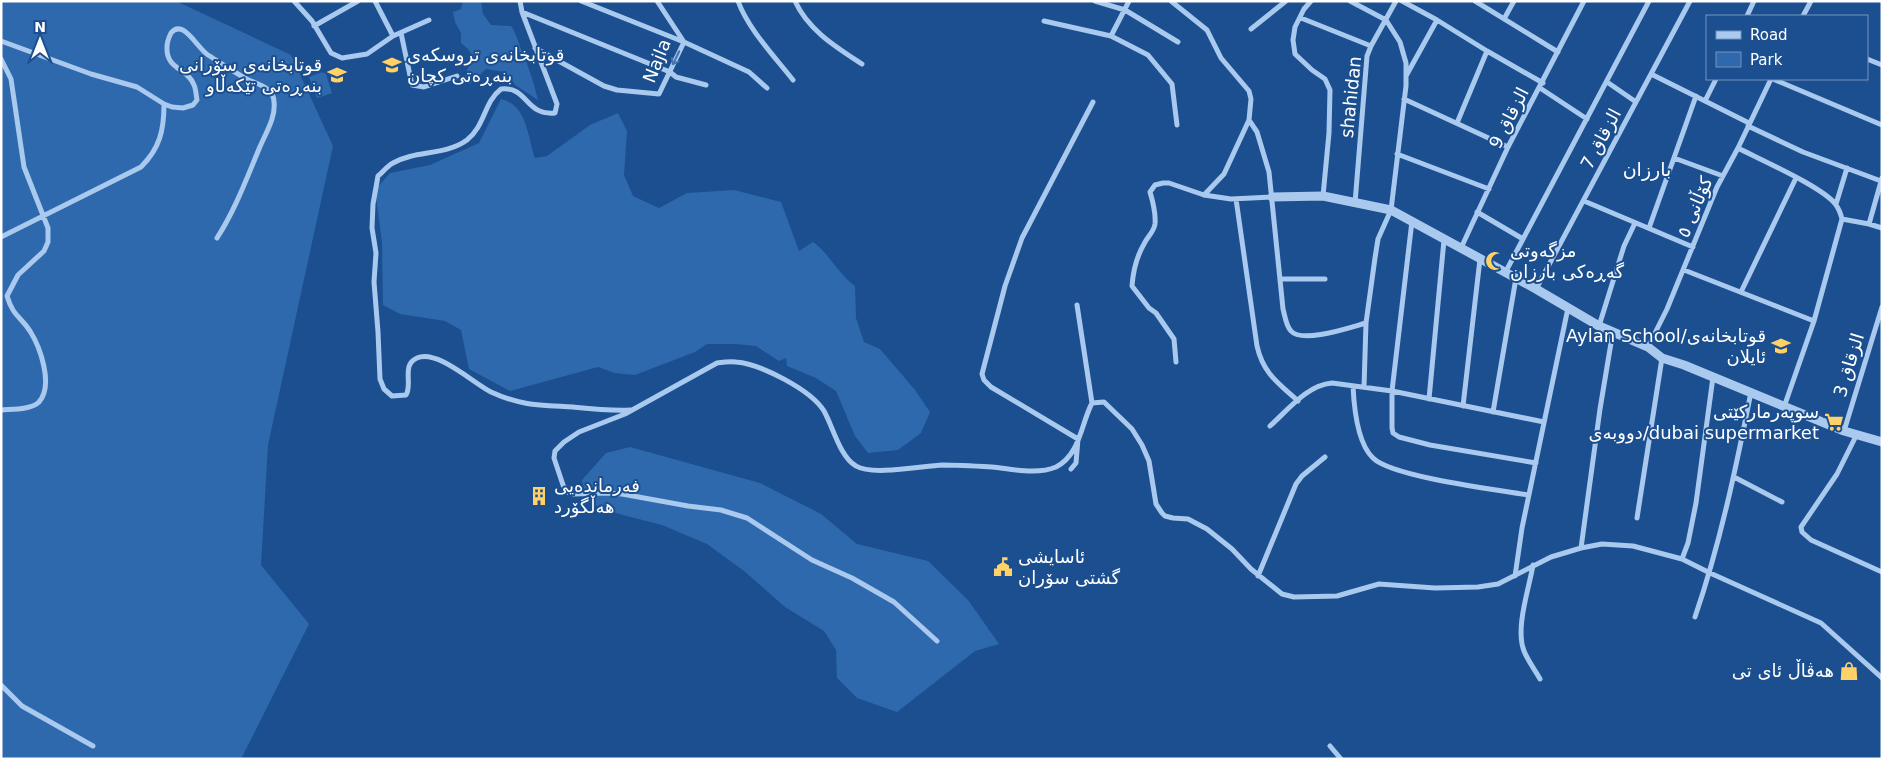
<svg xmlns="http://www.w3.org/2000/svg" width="1883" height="760" viewBox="0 0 1883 760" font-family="'DejaVu Sans','Noto Sans Arabic',sans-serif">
<rect width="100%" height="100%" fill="#1b4f8f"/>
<path fill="#2e69ad" d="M1,1H176L291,55L333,146L268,445L261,565L309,624L241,759H1Z
M463,1H481L483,14L491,25L511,26C517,34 518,43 522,51C529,68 534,83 538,100L515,85L511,78L504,72L486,69L470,84L463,83L472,55L468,49L461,43V33L455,22L453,12L461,9Z
M325,71L332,93L317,98L309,77Z
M501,99C528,106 527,136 535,158L547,156L590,125L618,113L627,131L624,175L633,196L659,208L687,193L734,190L781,202L799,251L813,242C830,254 838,274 855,286L856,318L864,342L880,349L915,390L930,412L921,433L898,450L868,453L855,436L836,391L816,378L787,366L786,358L779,361L756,346L735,344H707L695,352L635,375L615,373L598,367L510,391L469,369L461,330L445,321L400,314L383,305L382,242L375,190L390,173L430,165L479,143Z
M630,447L760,483L821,514L857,544L928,561L968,600L999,644L975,651L897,712L857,698L837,678L836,650L824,631L785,607L744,571L707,544L662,525L619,514L587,502L582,480L606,453Z"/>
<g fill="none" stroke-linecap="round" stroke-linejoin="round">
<path stroke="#a9c9ee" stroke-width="5" d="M294,1L312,21L331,53L342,58L367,54L393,36L429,20
M375,1L393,36
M520,1L522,12L557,104L555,113C525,116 528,86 501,89C484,102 485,126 467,140C445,156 416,150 393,163C387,166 383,172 378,176L373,204L372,228L376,253L374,282L378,332L380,379L384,389L392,396L406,395C413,384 401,365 417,358C437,349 473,383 491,392C521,406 541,405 573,407C592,409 610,411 630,410
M581,1L684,42L749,72L767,88
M738,1C748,29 775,57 793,80
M795,1C808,30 836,47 862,64
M1095,1L1125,10L1178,42
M1171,1L1207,30L1221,58L1249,91L1251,99L1249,120L1257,132L1269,172L1283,309C1285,316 1286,326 1291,331C1302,344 1351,327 1366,323
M1311,1L1304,9L1295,27L1293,40L1295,54L1312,70L1325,79L1330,90L1329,133L1323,196
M1350,1L1386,20L1400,42L1406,63V86L1391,210L1378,239L1375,258L1366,323L1364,387
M1402,1L1437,20
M1475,1L1558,52
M522,12L670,72L676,77L706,85
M1747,16L1754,1
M1803,16L1811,1
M1301,18L1371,46
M1504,19L1514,1
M1044,21L1111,36L1148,55L1172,84L1177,125
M314,26L358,1
M1251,29L1286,1
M401,33L412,85L424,87L457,76
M1111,36L1129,1
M1,41L91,74L137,87L164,104L172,107L183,108L193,105L197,100C196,95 196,89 194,85C188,68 166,70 167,47C167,42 169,37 171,33C183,18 197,48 208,55C219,62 231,70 243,77C251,82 260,83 267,89C271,92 274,97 274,102C276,118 265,134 259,149C246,180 235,210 217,238
M535,48L604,86L617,90L659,94L684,42L657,1
M1,59L11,79L24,167L48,228V242L44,251L18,275L7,296C13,316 20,316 30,331C40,347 54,385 39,402C31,410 12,409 1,410
M1867,59L1882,65
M1651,74L1749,123
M1406,76L1437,20L1487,51
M1773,79L1882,125
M1607,82L1636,102
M1540,88L1587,119
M1404,99L1508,147
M1705,101L1716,79
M1457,123L1487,51L1543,83
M1748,126L1803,152L1881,181
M1738,148C1759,159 1825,188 1836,205C1839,209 1841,215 1842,219L1814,321L1784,407
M1397,154L1489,189
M1674,158L1723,176
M1204,195L1224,174L1249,120
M1236,199L1257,346C1263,373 1278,383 1298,401
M1584,201L1693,247
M1355,203L1367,56L1371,46L1396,1
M1836,204L1847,168
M1477,212L1523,239
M1842,219L1869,224L1882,228
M1412,221L1392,391V428L1393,433L1399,437L1430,445L1536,463
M1869,224L1882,178
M1649,228L1696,96
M1,237L141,167C160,148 164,130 164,104
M1461,248L1508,147L1584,1
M1684,270L1814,321
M1505,273L1649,1
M1281,279H1325
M1536,289L1690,1
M1741,292L1796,178
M1077,305L1092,403
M1599,326L1624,246L1635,223
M1648,347L1667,309L1717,187L1738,148L1771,79
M1176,362L1174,339L1156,313L1149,308L1132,286C1133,272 1137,256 1144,244C1147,237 1154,232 1155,224C1156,213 1153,202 1150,192L1155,185L1163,183H1169L1204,195L1231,199L1272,197
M1353,386C1354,407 1357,443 1373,458C1392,477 1498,490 1529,495
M1429,399L1444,240
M1463,406L1480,259
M1493,412L1516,278
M1270,426C1288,410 1307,385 1332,383L1392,391L1544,422
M1844,431L1882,307
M1856,436L1837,474L1801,527L1802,532L1811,540L1882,572
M1071,469L1076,463L1078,439L991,387L984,380L982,374L1005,286L1022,238L1093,102
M1734,477L1782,502
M1637,518L1662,358
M1581,548L1600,409L1613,331
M1682,559L1688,543L1696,503L1713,377
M1533,565C1529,589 1515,628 1524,651C1528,661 1535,670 1540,679
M1258,576L1296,484L1302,476L1325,457
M1515,576L1522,528L1568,308
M1695,617C1720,544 1736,468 1751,392
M937,641L894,602L852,578L812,560L747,518L721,510L688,506L622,494L605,493L574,494L567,492L563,485L554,458L555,451L564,442L579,432L625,414L717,363C724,362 730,361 736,362C761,364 811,390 824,411C833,427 840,457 856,466C872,476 922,466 942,465C958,465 975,466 992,467C1012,469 1037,475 1056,467C1080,455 1081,424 1092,403L1104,402L1132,429L1142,445L1149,461L1156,504L1162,513L1165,516L1173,518L1188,519L1207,529L1232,549L1251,569L1282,594L1294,597L1337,596L1379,584L1435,588L1478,587L1498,584L1551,557L1581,548L1602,544L1633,546L1682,559L1710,573L1821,623L1882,678
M1,685L22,706L93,746
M1330,746L1341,759"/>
<path stroke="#a9c9ee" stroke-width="9" d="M1272,197L1323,196L1391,210L1536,289L1599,326L1648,347L1662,358L1684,365L1844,431L1882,442"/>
</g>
<defs><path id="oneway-shaft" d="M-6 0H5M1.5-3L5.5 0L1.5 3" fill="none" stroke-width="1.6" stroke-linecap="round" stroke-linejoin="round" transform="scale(1.25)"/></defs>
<use stroke="#4674ac" href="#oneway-shaft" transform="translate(676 58) rotate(115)"/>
<defs>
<g id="school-bare" transform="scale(1.5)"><path d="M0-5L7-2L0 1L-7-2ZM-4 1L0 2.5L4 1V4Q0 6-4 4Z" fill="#ffd166" stroke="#1b4f8f" stroke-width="2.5" paint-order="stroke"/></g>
<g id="mosque-bare" transform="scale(1.5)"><path d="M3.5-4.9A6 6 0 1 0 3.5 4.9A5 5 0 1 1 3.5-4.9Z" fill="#ffd166" stroke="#1b4f8f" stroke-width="2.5" paint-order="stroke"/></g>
<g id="supermarket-bare" transform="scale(1.5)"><path d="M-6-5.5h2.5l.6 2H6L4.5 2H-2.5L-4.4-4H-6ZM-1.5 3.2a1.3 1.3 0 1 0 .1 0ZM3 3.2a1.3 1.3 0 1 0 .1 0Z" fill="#ffd166" stroke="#1b4f8f" stroke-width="2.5" paint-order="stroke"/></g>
<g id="building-bare" transform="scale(1.5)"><path d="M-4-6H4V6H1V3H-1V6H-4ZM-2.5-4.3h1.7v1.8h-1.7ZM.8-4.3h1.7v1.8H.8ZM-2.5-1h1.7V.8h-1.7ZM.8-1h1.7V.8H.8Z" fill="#ffd166" stroke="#1b4f8f" stroke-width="2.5" paint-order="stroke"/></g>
<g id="civic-bare" transform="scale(1.5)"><path d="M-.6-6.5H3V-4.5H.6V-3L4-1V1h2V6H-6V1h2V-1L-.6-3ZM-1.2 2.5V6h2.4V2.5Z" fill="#ffd166" stroke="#1b4f8f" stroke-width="2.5" paint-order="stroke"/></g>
<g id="shop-bare" transform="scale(1.5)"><path d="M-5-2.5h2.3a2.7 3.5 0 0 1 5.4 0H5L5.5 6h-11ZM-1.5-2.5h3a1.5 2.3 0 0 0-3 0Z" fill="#ffd166" stroke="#1b4f8f" stroke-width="2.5" paint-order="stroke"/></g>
</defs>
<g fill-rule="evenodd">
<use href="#school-bare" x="392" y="65"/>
<use href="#school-bare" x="337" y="75"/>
<use href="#mosque-bare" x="1495" y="261"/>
<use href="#school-bare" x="1781" y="346"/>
<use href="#supermarket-bare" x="1834" y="422"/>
<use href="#building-bare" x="539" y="496"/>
<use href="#civic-bare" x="1003" y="567"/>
<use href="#shop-bare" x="1849" y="671"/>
</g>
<g text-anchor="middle" stroke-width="4" stroke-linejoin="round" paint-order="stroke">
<g font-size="18" fill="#fff" stroke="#1b4f8f" text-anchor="start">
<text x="407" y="61">قوتابخانەی تروسکەی<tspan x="407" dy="21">بنەڕەتی کچان</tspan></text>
<text x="322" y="71" text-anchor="end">قوتابخانەی سۆرانی<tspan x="322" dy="21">بنەڕەتی تێکەڵاو</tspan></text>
<text x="1510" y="257">مزگەوتی<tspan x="1510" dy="21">گەڕەکی بارزان</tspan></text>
<text x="1766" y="342" text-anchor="end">Aylan School/قوتابخانەی<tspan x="1766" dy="21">ئایلان</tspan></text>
<text x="1819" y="418" text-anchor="end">سوپەرمارکێتی<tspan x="1819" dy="21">دووبەی/dubai supermarket</tspan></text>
<text x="554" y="492">فەرماندەیی<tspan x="554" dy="21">هەڵگۆرد</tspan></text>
<text x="1018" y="563">ئاسایشی<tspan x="1018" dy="21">گشتی سۆران</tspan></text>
<text x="1834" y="677" text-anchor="end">ھەڤاڵ ئای تی</text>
</g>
<g font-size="18" fill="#fff" stroke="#1b4f8f">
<text transform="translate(657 61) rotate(-68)" y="6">Najla</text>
<text transform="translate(1351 97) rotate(-84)" y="6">shahidan</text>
<text transform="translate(1509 118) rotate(-63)" y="6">الزقاق 9</text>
<text transform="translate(1601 139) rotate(-62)" y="6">الزقاق 7</text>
<text transform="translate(1695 207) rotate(-67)" y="6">کۆڵانی ٥</text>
<text transform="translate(1849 365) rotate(-73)" y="6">الزقاق 3</text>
</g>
<g font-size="19" fill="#fff" stroke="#1b4f8f">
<text x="1647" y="176">بارزان</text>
</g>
</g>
<rect width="1883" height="760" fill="none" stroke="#ffffff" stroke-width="5"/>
<rect x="1706" y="15" width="162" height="65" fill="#1b4f8f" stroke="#7695bc"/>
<rect x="1716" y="31" width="25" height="8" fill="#a9c9ee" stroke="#7695bc"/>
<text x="1750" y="40" font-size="15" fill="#ffffff">Road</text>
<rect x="1716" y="52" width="25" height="15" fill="#2e69ad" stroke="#7695bc"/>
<text x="1750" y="65" font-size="15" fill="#ffffff">Park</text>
<g transform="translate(40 40)" stroke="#1b4f8f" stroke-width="4" paint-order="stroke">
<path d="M0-4L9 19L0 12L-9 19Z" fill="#ffffff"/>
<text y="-8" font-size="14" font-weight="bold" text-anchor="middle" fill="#ffffff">N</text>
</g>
</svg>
